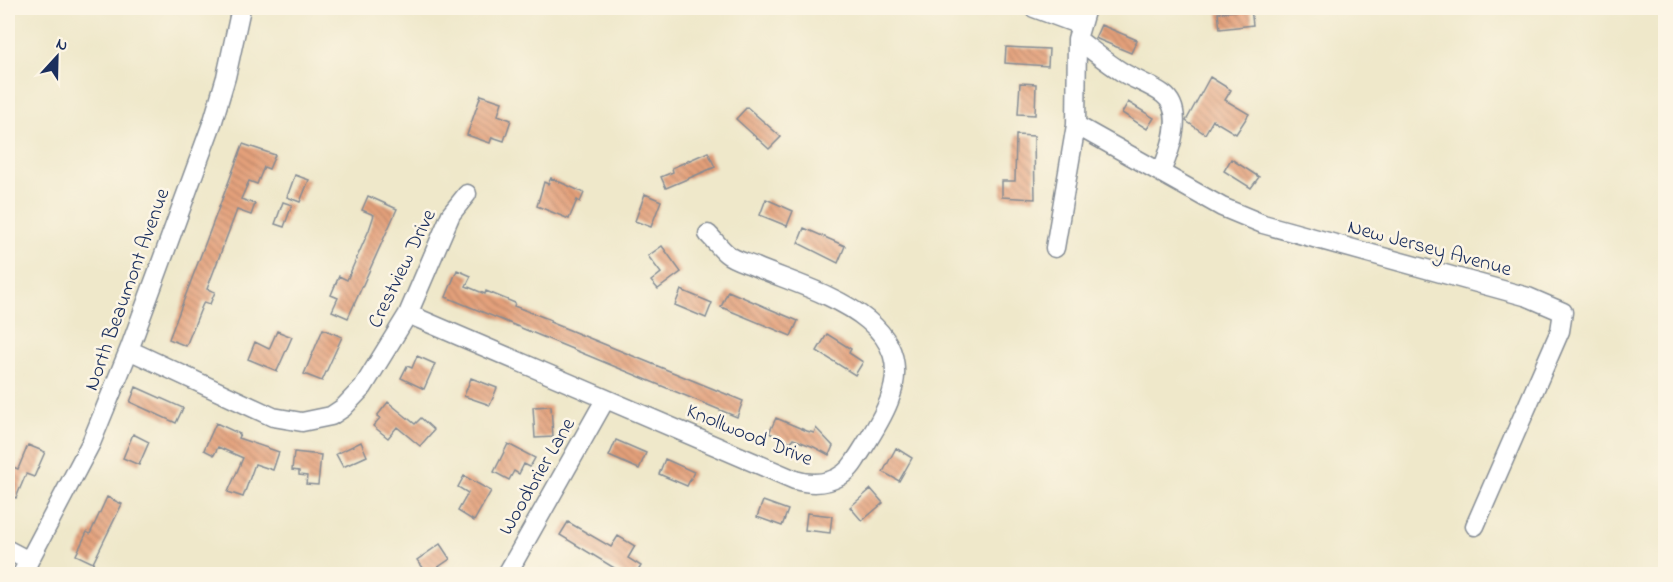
<svg xmlns="http://www.w3.org/2000/svg" width="1673" height="582" viewBox="0 0 1673 582" font-family="'Indie Flower',sans-serif">
<defs>
<pattern id="building-back-hatch" width="6" height="6" patternUnits="userSpaceOnUse" patternTransform="scale(1.5)"><rect width="6" height="6" fill="#e4a07a"/><path d="M-1 5l2 2M0 0l6 6M5-1l2 2" fill="none" stroke="#b88367"/></pattern>
</defs>
<rect width="100%" height="100%" fill="#fcf5e5"/>
<filter id="ink" filterUnits="userSpaceOnUse"><feTurbulence type="fractalNoise" baseFrequency=".0167" numOctaves="2"/><feDisplacementMap in="SourceGraphic" scale="12" xChannelSelector="R" yChannelSelector="G"/><feConvolveMatrix kernelMatrix="1 2 1 2 8 2 1 2 1" color-interpolation-filters="sRGB"/></filter>
<filter id="wash" filterUnits="userSpaceOnUse"><feTurbulence type="fractalNoise" baseFrequency=".008" numOctaves="4" result="noise"/><feDisplacementMap in="SourceGraphic" scale="24" xChannelSelector="R" yChannelSelector="G"/><feGaussianBlur stdDeviation="1.35" result="paint"/><feColorMatrix in="noise" values="0 0 0 0 0 0 0 0 0 0 0 0 0 0 0 0 0 1.4 0 .05"/><feComposite in="paint" operator="in"/></filter>
<g filter="url(#wash)">
<rect width="100%" height="100%" fill="#efe8ca"/>
<g id="blocks">
<path fill="url(#building-back-hatch)" d="M1251,9L1253,25L1220,29L1218,13Z
M1101,25L1137,40L1131,53L1095,38Z
M1006,47L1049,49L1048,66L1005,63Z
M1210,77L1231,90L1225,100L1249,114L1236,134L1213,120L1205,134L1186,121Z
M1020,83L1036,84L1035,115L1018,114Z
M481,95L502,102L498,115L511,120L504,141L492,137L490,143L467,135Z
M1128,102L1154,118L1147,129L1122,113Z
M747,107L781,137L769,149L736,119Z
M1016,135L1034,136L1035,199L1002,197V181H1015Z
M243,144L275,155L269,169L264,167L257,184L249,181L241,199L255,204L251,215L237,210L207,289L215,292L210,304L204,302L202,306L186,346L169,339Z
M708,152L715,167L666,188L661,177L673,172L672,168Z
M1231,159L1259,177L1251,188L1224,171Z
M295,175L309,180L300,202L287,197Z
M551,178L584,193L580,202L577,200L569,219L537,206L544,182L548,184Z
M645,194L661,201L651,227L635,221Z
M368,196L397,209L348,318L332,311L338,298L331,295L339,276L347,280L369,230L374,215L362,210Z
M766,199L793,211L787,226L760,215Z
M283,202L292,205L284,227L275,224Z
M804,228L845,246L838,263L798,243Z
M662,246L681,272L658,289L651,281L661,273L648,256Z
M457,270L471,276L466,286L485,294L486,291L515,303L514,306L551,320L550,322L743,401L737,417L446,297Z
M681,290L712,303L706,318L675,305Z
M728,291L798,321L791,336L721,307Z
M323,329L342,337L322,381L304,374Z
M277,331L292,337L277,371L248,359L255,342L269,349Z
M827,334L851,349L849,353L863,362L855,375L817,351Z
M417,356L435,364L424,389L401,378L407,366L412,368Z
M471,378L497,388L490,405L464,396Z
M136,387L183,408L176,423L130,402Z
M388,402L415,424L421,418L434,430L420,446L397,427L388,438L373,426L380,418L377,416Z
M551,406L553,437L535,438L533,407Z
M776,418L807,431L814,433L816,428L833,446L829,455L814,447L793,439L791,442L769,433Z
M216,423L240,434L238,438L279,452L273,470L255,464L243,497L228,492L243,458L218,447L214,455L204,450Z
M133,434L149,442L139,465L123,458Z
M616,440L646,453L639,469L609,456Z
M361,442L367,456L343,467L336,454Z
M508,444L535,458L530,467L524,464L519,474L514,471L509,480L494,472Z
M28,445L45,452L34,477L26,474L16,498L8,494V465L18,469Z
M896,448L912,458L899,481L883,472Z
M294,452L321,455L318,485L306,484L307,476L299,475V471L292,470Z
M665,459L694,472L687,486L659,474Z
M464,476L491,491L474,521L458,511L468,493L458,487Z
M871,489L883,503L862,521L850,507Z
M107,497L122,504L93,563L76,555L87,532L90,534Z
M763,501L788,510L782,526L757,517Z
M807,513L832,516L830,533L805,530Z
M568,522L611,547L618,536L635,546L628,558L641,566L636,574H624L560,535Z
M440,544L450,559L428,574L417,560Z"/>
</g>
</g>
<g filter="url(#ink)">
<use href="#blocks" fill-opacity="0" stroke="#858c94" stroke-width="1.5"/>
<g fill="none" stroke-linecap="round" stroke-linejoin="round">
<g stroke="#858c94" stroke-width="21">
<path id="minor" d="M1034,8L1080,25
M1077,39C1092,50 1106,62 1122,72C1135,80 1151,85 1163,94C1186,111 1170,151 1161,172
M1076,125L1222,207L1263,224L1528,297L1563,312L1560,331L1475,526
M1055,248L1076,125L1077,39L1086,8
M408,314L795,480C818,487 842,482 855,461C867,442 881,422 889,401C922,317 812,291 756,267C747,263 734,260 727,254C720,248 714,240 708,234
M129,350L273,417L302,422L331,416L343,408L363,387L408,314L451,214L467,194
M8,550L29,561
M22,574L91,443L129,350L213,121L226,77L241,8
M507,574L605,400"/>
</g>
<use href="#minor" stroke="#fff" stroke-width="18"/>
</g>
</g>
<g text-anchor="middle" stroke-width="5" stroke-linejoin="round" paint-order="stroke">
<g font-size="21" fill="#1b2f5e" stroke="#fcf5e5">
<text transform="translate(1430 247) rotate(15)" y="7">New Jersey Avenue</text>
<text transform="translate(401 268) rotate(-64)" y="7">Crestview Drive</text>
<text transform="translate(126 289) rotate(-70)" y="7">North Beaumont Avenue</text>
<text transform="translate(750 434) rotate(22)" y="7">Knollwood Drive</text>
<text transform="translate(536 476) rotate(-60)" y="7">Woodbrier Lane</text>
</g>
</g>
<rect width="1673" height="582" fill="none" stroke="#fcf5e5" stroke-width="30"/>
<g transform="translate(57 57) rotate(22)" stroke="#fcf5e5" stroke-width="4.5" paint-order="stroke">
<path d="M0-4.5L10 22L0 15L-10 22Z" fill="#1b2f5e"/>
<text y="-9" font-size="16" font-weight="bold" text-anchor="middle" fill="#1b2f5e">N</text>
</g>
</svg>
